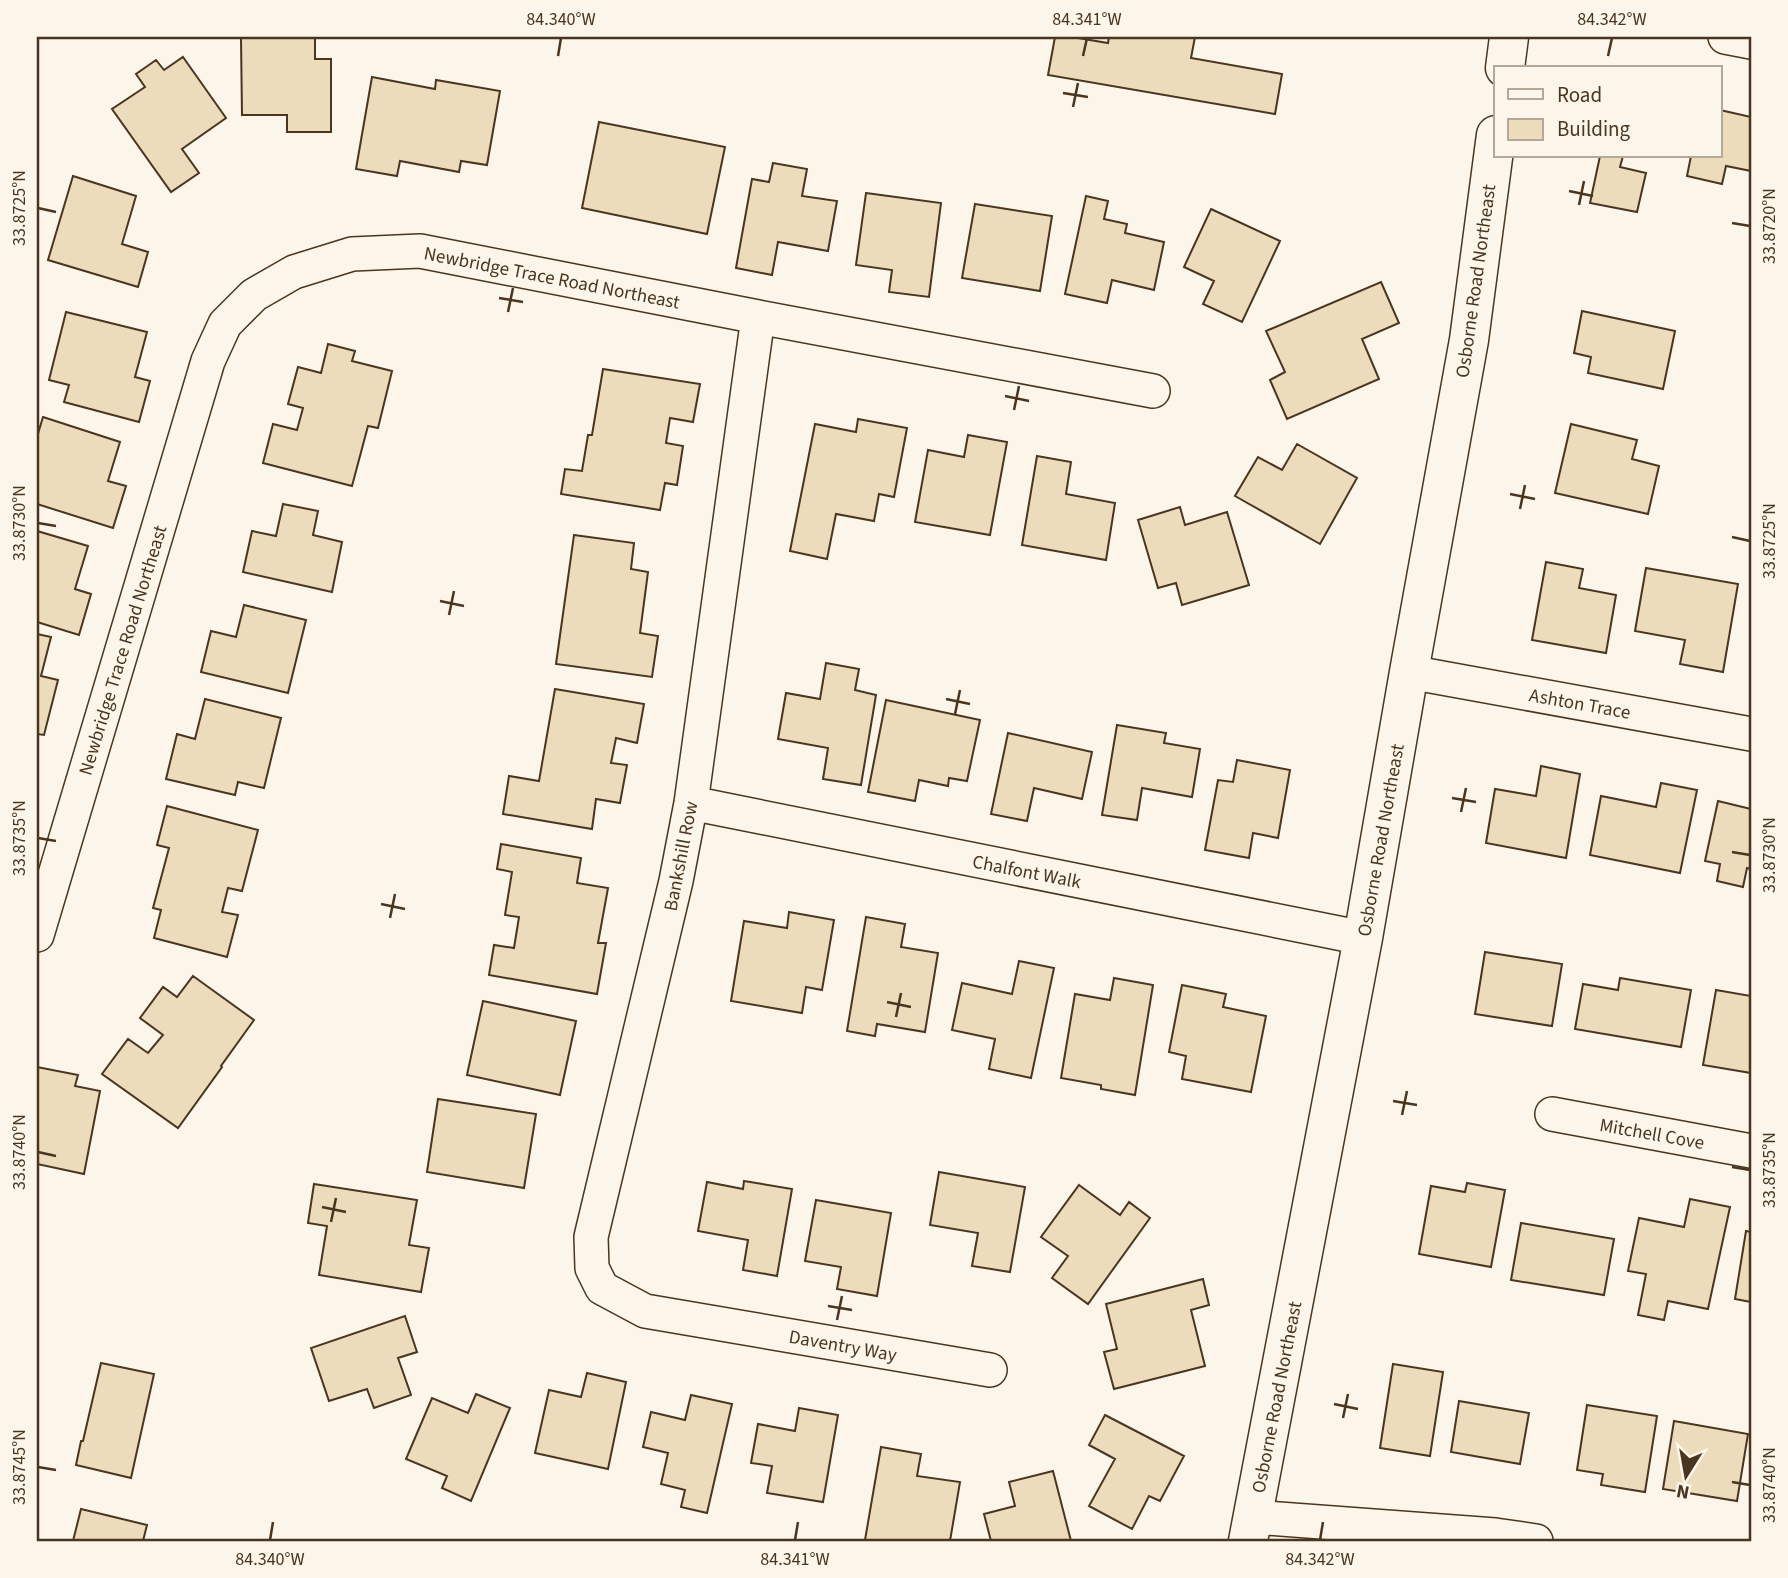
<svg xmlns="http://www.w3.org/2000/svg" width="1788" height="1578" viewBox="0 0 1788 1578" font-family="'Source Sans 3',sans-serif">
<rect width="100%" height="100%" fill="#fbf6e9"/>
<path fill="#ecdcbc" stroke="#4a3520" stroke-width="2" d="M1055,37H1072L1108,43L1109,37H1195L1191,58L1282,74L1275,114L1048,75Z
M241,38H315V59H331V132H287V115H242Z
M183,57L226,118L182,149L199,173L171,192L112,109L145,87L136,74L156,60L164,70Z
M372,77L435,89L436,80L500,91L487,165L461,161L459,172L400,161L397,176L356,169Z
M1720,110L1751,117V171L1726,166L1722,184L1687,176L1691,156H1720Z
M599,122L725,147L707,234L582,208Z
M1600,156H1623L1620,167L1646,173L1637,212L1590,203Z
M773,163L807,169L802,196L837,201L828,251L778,242L772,275L736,268L752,179L769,182Z
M73,176L136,196L122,244L148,252L138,287L48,260Z
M866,193L941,203L929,297L889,292L892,270L856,265Z
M1086,196L1108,201L1104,219L1127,224L1125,233L1164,242L1154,290L1112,280L1107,303L1065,294Z
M975,204L1052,216L1040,291L962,278Z
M1211,209L1280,241L1242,322L1203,304L1214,281L1184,267Z
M1381,282L1399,323L1362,339L1379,379L1287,419L1270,380L1285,372L1266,331Z
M1582,311L1675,331L1663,389L1588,373L1591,357L1574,353Z
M66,312L147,332L135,377L150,381L139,422L64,402L69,385L49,380Z
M328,344L355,351L352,361L392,371L378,428L368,426L352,486L263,463L273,424L297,430L303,408L288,404L298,367L321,373Z
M603,369L700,384L693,422L670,418L666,443L683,446L677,485L665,483L660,510L561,494L565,469L582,471L588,435H592Z
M43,417L120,442L108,481L126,486L113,528L37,504V437Z
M858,419L907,428L894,497L879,494L874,521L836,514L827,559L790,551L815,424L856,432Z
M1571,424L1637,440L1632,459L1659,466L1648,514L1555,493Z
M968,435L1007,442L990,535L915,522L928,450L964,457Z
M1297,444L1357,478L1320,544L1235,496L1258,457L1282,470Z
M1037,456L1071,462L1066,494L1115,503L1106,560L1022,545Z
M283,504L318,511L313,535L342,542L332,592L243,572L252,531L276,536Z
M1180,507L1185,525L1227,512L1249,585L1182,605L1176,583L1158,588L1138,520Z
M37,531L88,546L75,589L91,594L79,635L37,622Z
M574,535L634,543L631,569L648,572L640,633L658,636L652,677L556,664Z
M1546,562L1583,569L1579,588L1616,595L1606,653L1532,640Z
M1646,568L1738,584L1723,672L1680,664L1685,640L1635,631Z
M244,605L306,620L288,693L201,672L211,631L236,637Z
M37,634L51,637L41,676L58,680L44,735L37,734Z
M826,663L859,669L855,690L876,695L861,785L823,779L828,748L778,739L786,693L820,699Z
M555,689L644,704L637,743L616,738L611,763L627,765L620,803L596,799L592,829L503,814L509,776L539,781Z
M205,699L281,718L264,788L238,782L235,795L166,779L177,734L195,739Z
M886,700L980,720L967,781L949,778L948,786L919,780L915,801L868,792Z
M1117,725L1166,733L1164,743L1200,749L1192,797L1142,788L1137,820L1102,815Z
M1008,733L1092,752L1082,799L1034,788L1027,821L991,814Z
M1237,760L1290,770L1278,838L1253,833L1249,858L1205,850L1218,780L1233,782Z
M1541,766L1580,774L1566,858L1486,843L1495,789L1536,796Z
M1661,783L1697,790L1680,873L1590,855L1601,796L1656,807Z
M1718,801L1751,809V869L1747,868L1743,887L1717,881L1720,864L1705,861Z
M167,806L258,830L242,891L228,888L222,912L238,915L227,957L154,938L161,910L153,908L169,848L157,845Z
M501,844L581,858L577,883L608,888L598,943H606L597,994L489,975L494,945L514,948L519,917L505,915L512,872L497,869Z
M789,912L834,920L822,990L806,987L802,1013L731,1001L744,921L787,928Z
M866,917L905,924L901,947L938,953L925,1032L877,1024L875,1036L847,1031Z
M1485,952L1562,964L1552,1026L1475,1014Z
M1019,961L1054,968L1031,1078L989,1069L995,1039L952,1030L962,983L1012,994Z
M193,976L254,1020L221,1066L222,1067L178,1128L102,1074L128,1039L148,1053L163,1035L140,1018L163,987L177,997Z
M1114,978L1153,985L1135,1095L1101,1089V1085L1061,1078L1075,994L1110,1000Z
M1620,978L1691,990L1681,1047L1575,1029L1583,984L1618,990Z
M1182,985L1226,994L1223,1007L1266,1016L1251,1092L1182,1079L1186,1056L1169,1052Z
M1716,990L1751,996V1073L1703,1065Z
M483,1001L576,1021L560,1095L467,1075Z
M37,1067L78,1075L75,1086L100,1091L84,1174L37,1164Z
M438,1099L536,1114L524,1188L427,1172Z
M939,1172L1025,1187L1010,1272L972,1266L978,1233L930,1225Z
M744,1181L792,1189L777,1276L743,1270L748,1240L698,1231L707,1182L743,1189Z
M1467,1183L1505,1190L1491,1267L1419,1254L1431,1186L1465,1192Z
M314,1184L417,1200L409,1245L429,1248L421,1292L319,1275L327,1226L308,1223Z
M1079,1185L1120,1215L1129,1202L1150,1218L1088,1304L1052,1278L1068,1256L1041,1237Z
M1690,1199L1730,1207L1708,1309L1668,1301L1664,1320L1638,1315L1646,1274L1628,1271L1639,1218L1684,1227Z
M816,1200L891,1213L877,1296L837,1289L841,1267L805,1261Z
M1521,1223L1614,1239L1604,1295L1511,1280Z
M1746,1231L1751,1232V1302L1735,1299Z
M1203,1279L1209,1305L1191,1310L1205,1366L1114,1389L1104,1352L1117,1349L1106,1304Z
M405,1316L417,1352L398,1358L411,1395L374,1408L367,1389L329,1401L311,1348Z
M101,1363L154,1374L131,1478L76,1465L81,1441H83Z
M1393,1364L1443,1372L1430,1456L1380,1448Z
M587,1373L626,1382L608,1469L535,1453L549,1390L581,1397Z
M476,1394L510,1408L471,1501L442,1488L447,1476L406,1459L432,1398L468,1413Z
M691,1395L732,1404L707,1513L681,1507L685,1490L661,1484L668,1453L643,1447L651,1412L685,1420Z
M1459,1401L1529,1413L1520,1464L1451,1452Z
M1587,1405L1657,1416L1645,1492L1601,1485L1603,1474L1577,1470Z
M799,1408L838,1415L823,1502L767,1493L772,1466L751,1463L758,1424L795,1431Z
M1105,1415L1184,1456L1160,1501L1149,1496L1132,1529L1089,1506L1115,1459L1089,1445Z
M1674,1421L1748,1434L1737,1501L1663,1489Z
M881,1447L921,1454L917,1476L960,1482L950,1541L865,1540Z
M1053,1471L1071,1541H991L984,1514L1015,1506L1009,1482Z
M81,1509L147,1525L143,1541H73Z"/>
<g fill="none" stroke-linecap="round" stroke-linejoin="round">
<g stroke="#4a3520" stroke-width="36">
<path id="street" d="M1725,37L1751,42
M758,317L691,803L676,881L591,1237L592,1268L602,1288L645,1311L990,1370
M1409,672L1751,734
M691,803L1363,938
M37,935L208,361L225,324L254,295L294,272L352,254L420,251L758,317L1153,391
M1552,1114L1751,1151
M1253,1517L1495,1535
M1494,1541L1495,1535L1536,1541"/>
</g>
<g stroke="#4a3520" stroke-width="41">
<path id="secondary" d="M1505,68L1509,37
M1248,1541L1363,938L1409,672L1469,340L1496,135"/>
</g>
<use href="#street" stroke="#fbf6e9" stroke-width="33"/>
<use href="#secondary" stroke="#fbf6e9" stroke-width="38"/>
</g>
<path fill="none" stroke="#4a3520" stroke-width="2.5" d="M558,56L561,38M1083,56L1087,38M1608,56L1612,38M1063,93L1088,97M1073,107L1078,83M1569,191L1593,196M1579,205L1584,181M38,208L56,212M1732,223L1750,226M499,298L523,302M508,312L513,288M1005,396L1029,401M1014,410L1019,386M1510,494L1535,499M1520,509L1525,485M38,523L56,526M1732,537L1750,541M440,601L464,606M449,615L454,591M946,699L970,704M955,714L960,690M1452,798L1476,802M1461,812L1466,788M38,838L56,841M1732,852L1750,855M381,904L405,909M390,918L395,894M887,1002L911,1007M896,1017L901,993M1393,1101L1417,1105M1402,1115L1407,1091M38,1152L56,1156M1732,1167L1750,1170M322,1207L346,1212M331,1222L336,1198M828,1306L852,1310M837,1320L842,1296M1334,1404L1358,1409M1343,1418L1348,1394M38,1467L56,1470M1732,1482L1750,1485M270,1540L273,1522M795,1540L798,1522M1320,1540L1323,1522"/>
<g text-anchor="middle" stroke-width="5" stroke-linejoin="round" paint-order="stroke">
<g font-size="19" fill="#4a3520" stroke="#fbf6e9">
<text transform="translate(552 277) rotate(11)" y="7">Newbridge Trace Road Northeast</text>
<text transform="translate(1475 281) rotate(-82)" y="7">Osborne Road Northeast</text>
<text transform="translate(122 650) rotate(-73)" y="7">Newbridge Trace Road Northeast</text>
<text transform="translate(1580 703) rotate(10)" y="7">Ashton Trace</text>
<text transform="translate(1380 840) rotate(-80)" y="7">Osborne Road Northeast</text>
<text transform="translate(680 856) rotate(-79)" y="7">Bankshill Row</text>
<text transform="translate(1027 871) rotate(11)" y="7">Chalfont Walk</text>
<text transform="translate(1652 1133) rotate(10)" y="7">Mitchell Cove</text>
<text transform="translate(843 1345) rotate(10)" y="7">Daventry Way</text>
<text transform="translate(1276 1397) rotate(-79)" y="7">Osborne Road Northeast</text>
</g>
</g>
<rect width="1788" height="1578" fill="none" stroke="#fbf6e9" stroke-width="77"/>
<rect x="1494" y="66" width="228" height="91" fill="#fbf6e9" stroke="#b4a999" stroke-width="2"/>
<rect x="1508" y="89" width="35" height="10" fill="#fbf6e9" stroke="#b4a999" stroke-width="2"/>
<text x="1557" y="102" font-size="21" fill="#4a3520">Road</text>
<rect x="1508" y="119" width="35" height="21" fill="#ecdcbc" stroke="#b4a999" stroke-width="2"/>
<text x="1557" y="136" font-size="21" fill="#4a3520">Building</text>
<g transform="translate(1686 1476) rotate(191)" stroke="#fbf6e9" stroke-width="5" paint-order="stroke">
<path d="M0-5L12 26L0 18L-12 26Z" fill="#4a3520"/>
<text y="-10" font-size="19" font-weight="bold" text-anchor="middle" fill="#4a3520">N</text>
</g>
<rect x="38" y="38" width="1712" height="1502" fill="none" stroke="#4a3520" stroke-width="2.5"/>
<g font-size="18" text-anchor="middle" fill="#4a3520">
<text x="561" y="25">84.340°W</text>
<text x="1087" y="25">84.341°W</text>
<text x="1612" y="25">84.342°W</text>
<text transform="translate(19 208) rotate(-90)" y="6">33.8725°N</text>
<text transform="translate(1769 226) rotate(-90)" y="6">33.8720°N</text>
<text transform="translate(19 523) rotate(-90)" y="6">33.8730°N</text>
<text transform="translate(1769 541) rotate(-90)" y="6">33.8725°N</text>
<text transform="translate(19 838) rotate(-90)" y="6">33.8735°N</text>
<text transform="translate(1769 855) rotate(-90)" y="6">33.8730°N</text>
<text transform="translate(19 1152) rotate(-90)" y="6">33.8740°N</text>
<text transform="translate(1769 1170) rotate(-90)" y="6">33.8735°N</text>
<text transform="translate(19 1467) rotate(-90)" y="6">33.8745°N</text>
<text transform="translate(1769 1485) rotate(-90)" y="6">33.8740°N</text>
<text x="270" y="1565">84.340°W</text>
<text x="795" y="1565">84.341°W</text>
<text x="1320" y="1565">84.342°W</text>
</g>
</svg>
